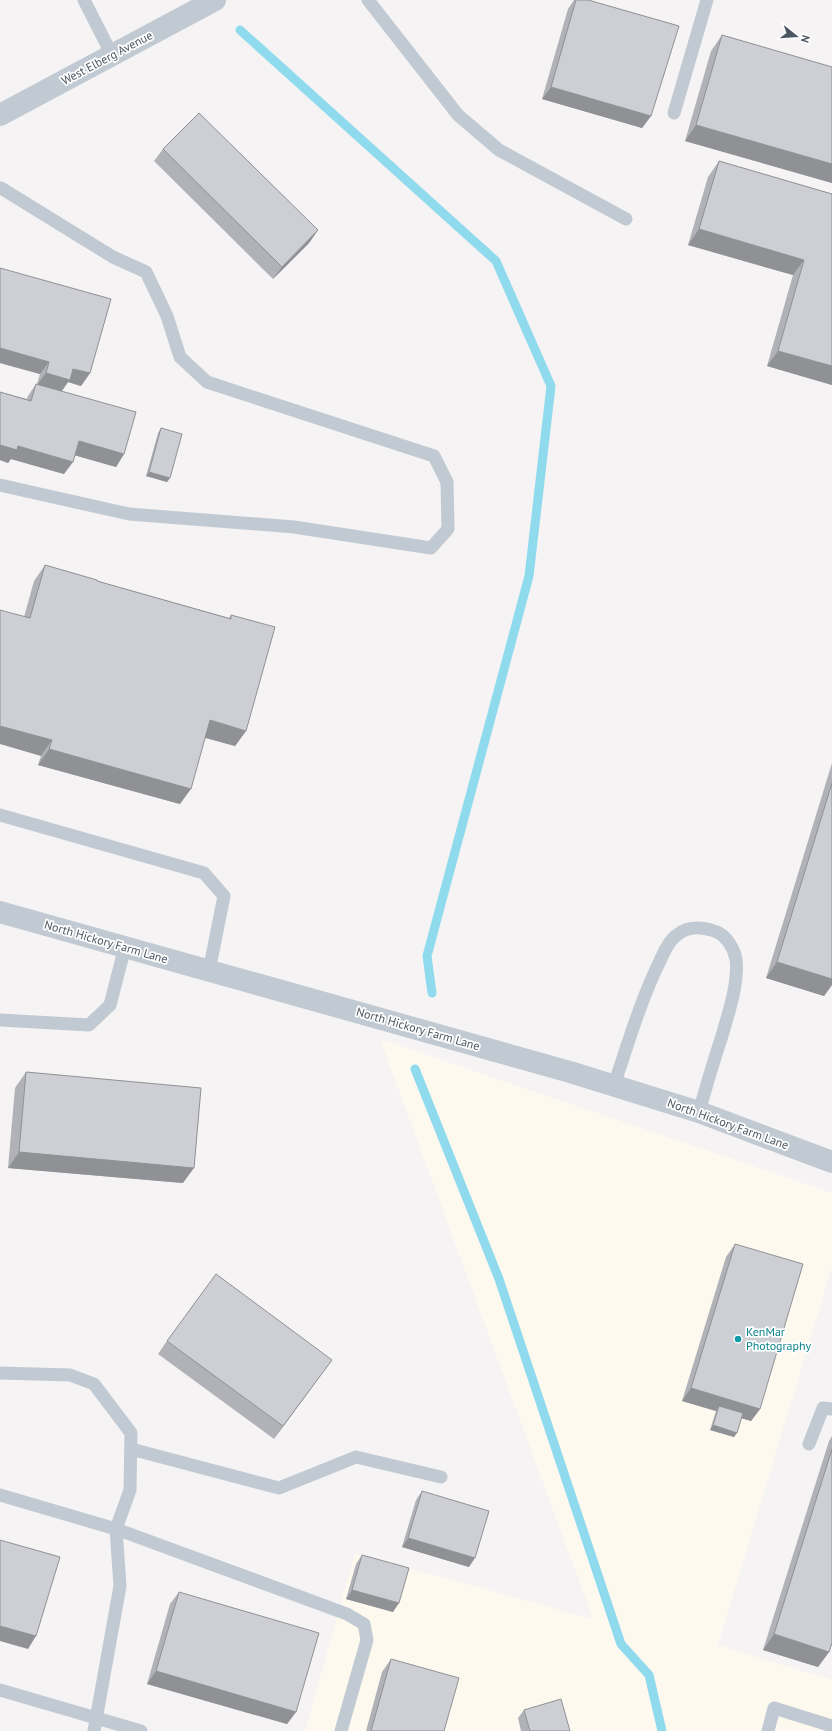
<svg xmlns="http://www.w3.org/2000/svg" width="832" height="1731" viewBox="0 0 832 1731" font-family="'PT Sans',sans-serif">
<rect width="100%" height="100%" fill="#f5f3f3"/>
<path fill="#fdf9ef" d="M380,1039L832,1193V1267L718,1645L832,1680V1731H305L355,1553L593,1619Z"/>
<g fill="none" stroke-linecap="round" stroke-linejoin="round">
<path stroke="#90daee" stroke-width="9" d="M240,30L496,261L551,386L529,576L427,956L432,993
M415,1069L499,1279L621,1644L649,1675L662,1731"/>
<path stroke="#c1cad2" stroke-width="13" d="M84,0L112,55
M368,0L458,115L499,150L626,219
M674,113L707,0
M0,485L129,514L294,527L431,548L448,529L447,482L434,456L207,382L180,357L167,316L146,272L113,257L1,188
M0,815L204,873L224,896L209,971
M0,1020L89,1025L110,1005L125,947
M614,1085C628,1044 640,1002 659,963C663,954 669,940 677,935C689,925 703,927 717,932C726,936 734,948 736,959C739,983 728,1015 721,1039C713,1063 706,1087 699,1112
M0,1373L70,1375L94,1384L131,1433L130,1490L116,1529L0,1495
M809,1444L823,1408L832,1409
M131,1449L279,1488L356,1457L441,1477
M0,1690L141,1731
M94,1731L120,1586L116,1529L347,1614L364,1624L367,1640L341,1731
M768,1731L774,1708L832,1726"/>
<path stroke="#c1cad2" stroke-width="22" d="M0,115L215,0
M0,912L570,1072L699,1112L832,1162"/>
</g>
<path fill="#b0b2b7" d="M574,0H588L651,116L642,128L542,99L568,9Z
M722,35L832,67V183L685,141L711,51Z
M163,149L318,230L309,243L273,279L154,161Z
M719,161L832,194V385L767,366L793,275L688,245L708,177Z
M0,268L90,373L81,386L68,382L62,391L124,454L116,467L75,455L64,474L11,459L8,463L0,460V392L27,399L28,396L36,384H37L40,374L0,363Z
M161,428L170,478L167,482L146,476L158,433Z
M45,565L97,581L229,618L231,615L246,731L235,746L205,738L180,804L38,765L41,756L24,617L34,581Z
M832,763V985L824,996L766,978Z
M26,1072L183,1183L8,1168L15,1088Z
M735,1244L760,1409L751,1421L741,1418L734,1437L710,1430L716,1411L682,1401L726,1257Z
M167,1341L332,1360L274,1439L158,1354Z
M832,1436V1643L829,1652L818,1667L763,1650L829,1441Z
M422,1491L469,1567L402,1547L416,1500Z
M362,1555L393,1612L346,1599L356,1564Z
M179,1592L296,1712L287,1724L147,1684L170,1604Z
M391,1659L444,1731H366L382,1672Z
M524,1710L570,1731H521L518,1718Z"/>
<path fill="#909195" d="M551,87L651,116L642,128L542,99Z
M696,125L832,164V183L685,141Z
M699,229L804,260L793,275L688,245Z
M318,230L309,243L273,279L282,267Z
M0,348L49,362L40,374L0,363Z
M778,351L832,366V385L767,366Z
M73,369L90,373L81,386L68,382L61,392L37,385L46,373Z
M79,441L124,454L116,467L70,454Z
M0,445L18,446L73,462L64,474L11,459L8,463L0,460Z
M149,472L170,478L167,482L146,476Z
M210,720L246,731L235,746L199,736Z
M0,726L52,740L41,756L0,744Z
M49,749L191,789L180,804L38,765Z
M777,962L832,979V985L824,996L766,978Z
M19,1152L194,1168L183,1183L8,1168Z
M332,1360L323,1372L274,1439L283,1426Z
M691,1388L760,1409L751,1421L717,1411L719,1406L716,1411L682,1401Z
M713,1425L737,1433L734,1437L710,1430Z
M408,1538L475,1558L469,1567L402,1547Z
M352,1590L399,1603L393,1612L346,1599Z
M0,1626L36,1636L28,1649L0,1641Z
M774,1634L829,1652L818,1667L763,1650Z
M156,1671L296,1712L287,1724L147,1684Z"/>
<path fill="#cdcfd5" stroke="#909195" d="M576,0H588L679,26L651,116L551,87Z
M722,35L832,67V164L696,125Z
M199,113L318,230L282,267L163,149Z
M719,161L832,194V366L778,351L804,260L699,229Z
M0,268L111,299L90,373L73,369L70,380L46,373L49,362L0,348Z
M36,384L136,412L124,454L79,441L73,462L18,446L17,450L0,445V392L31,401Z
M161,428L182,434L170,478L149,472Z
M45,565L97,580V581L231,619V615L275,627L246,731L210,720L191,789L49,749L52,740L0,726V610L30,618Z
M832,783V979L777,962Z
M26,1072L201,1088L194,1168L19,1152Z
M735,1244L803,1264L760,1409L691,1388Z
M216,1274L332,1360L283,1426L167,1341Z
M719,1406L743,1413L737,1433L713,1425Z
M832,1449V1643L829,1652L774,1634Z
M422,1491L489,1511L475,1558L408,1538Z
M0,1540L60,1557L36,1636L0,1626Z
M362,1555L409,1568L399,1603L352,1590Z
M179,1592L319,1633L296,1712L156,1671Z
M391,1659L459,1678L444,1731H371Z
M561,1699L570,1731H530L524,1710Z"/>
<circle fill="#0f9aa8" stroke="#fff" stroke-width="1.5" cx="738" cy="1339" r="4"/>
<g text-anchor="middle" stroke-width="3.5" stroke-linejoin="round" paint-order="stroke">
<g font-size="12" fill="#4a5661" stroke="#fff">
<text transform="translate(107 58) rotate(-28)" y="4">West Elberg Avenue</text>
<text transform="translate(106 942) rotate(16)" y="4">North Hickory Farm Lane</text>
<text transform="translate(418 1029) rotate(16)" y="4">North Hickory Farm Lane</text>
<text transform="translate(728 1124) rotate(20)" y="4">North Hickory Farm Lane</text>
</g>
<g font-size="12" fill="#0d838f" stroke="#fff" text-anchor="start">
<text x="746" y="1336">KenMar<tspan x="746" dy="14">Photography</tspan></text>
</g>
</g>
<g transform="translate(796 36) rotate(107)" stroke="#ffffff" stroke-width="3" paint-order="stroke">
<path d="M0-3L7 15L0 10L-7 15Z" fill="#4a5661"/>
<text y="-6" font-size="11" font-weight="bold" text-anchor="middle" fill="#4a5661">N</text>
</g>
</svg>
